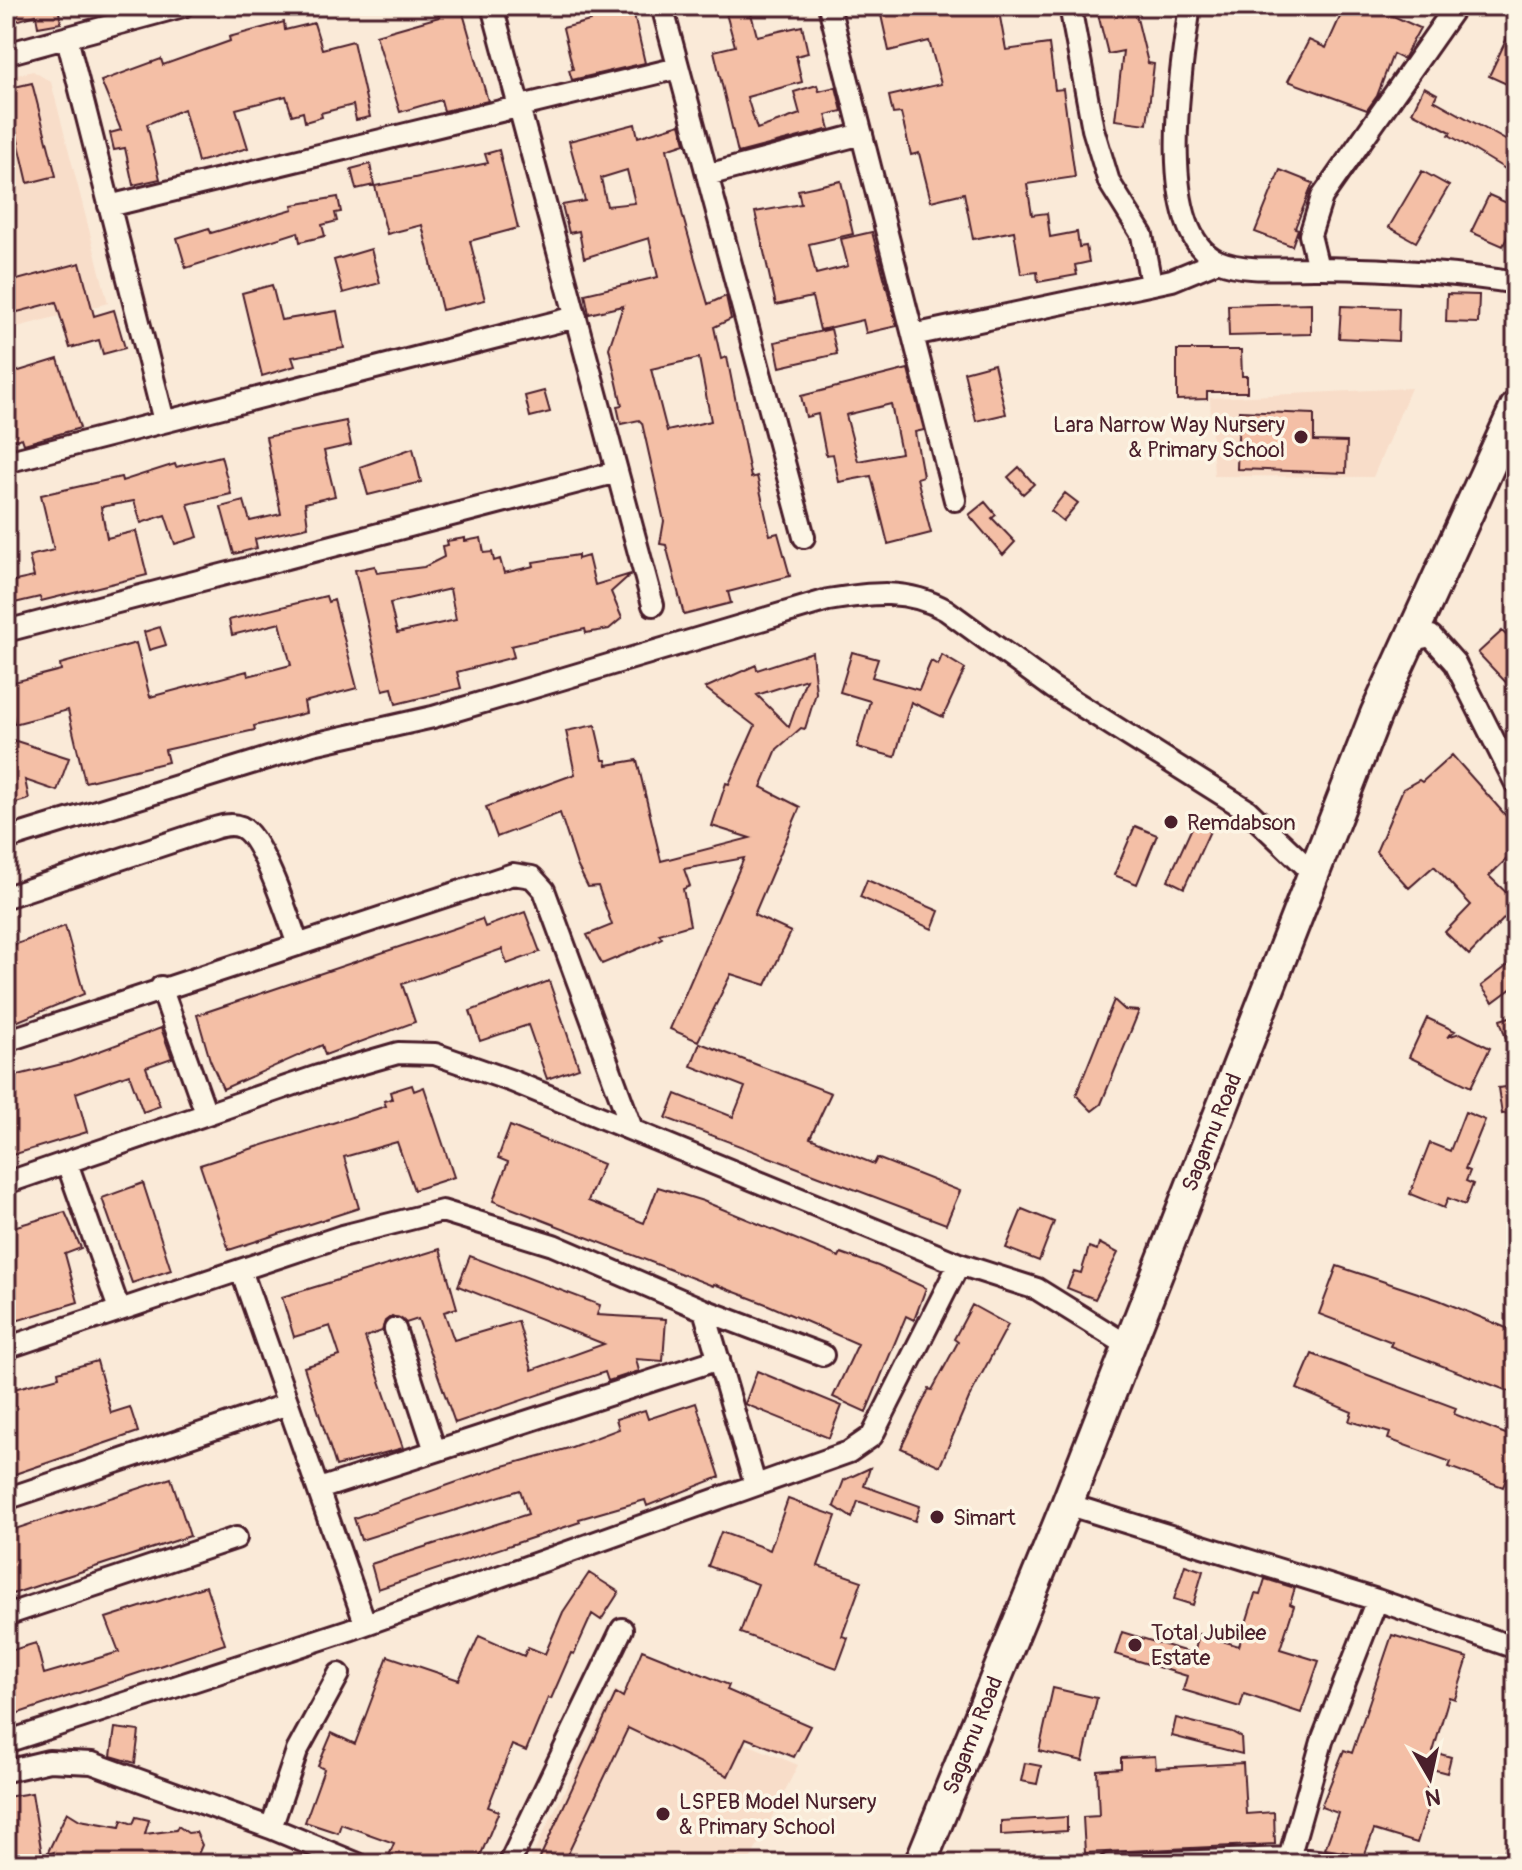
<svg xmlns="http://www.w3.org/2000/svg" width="1522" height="1870" viewBox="0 0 1522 1870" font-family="Pangolin,sans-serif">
<rect width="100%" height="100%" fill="#faead8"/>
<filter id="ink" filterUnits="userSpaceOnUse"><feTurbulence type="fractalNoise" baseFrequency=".0125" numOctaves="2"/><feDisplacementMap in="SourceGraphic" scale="16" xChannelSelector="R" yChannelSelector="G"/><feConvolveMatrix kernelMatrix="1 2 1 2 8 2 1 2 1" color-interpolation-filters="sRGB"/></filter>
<g filter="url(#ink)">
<path fill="#f8ddc9" d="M33,71L51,82L108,303L6,330V78Z
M1411,388L1373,477L1214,476L1210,398Z
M615,1690L798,1765L748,1864H528Z"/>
<path fill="#f4bfa6" stroke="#4a1f2b" stroke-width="2" fill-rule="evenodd" d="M6,6H58L61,23L38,27L36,15L6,24Z
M436,6H461L488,101L444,111L441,100L400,112L376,35L439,17Z
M586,6H632L645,63L572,80L569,70L573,69L563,28L590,21Z
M724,6H749L757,36L802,26L808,53L796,56L802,82L747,97L757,129L800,114L794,92L817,85L819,91L836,87L842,111L826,115L830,129L738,153L714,51L735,46Z
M879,6H998L1006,50L1049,44L1055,90L1063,89L1075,177L1027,184L1032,215L1047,213L1050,237L1077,232L1079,247L1086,246L1089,262L1075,265L1077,275L1038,282L1037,272L1021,274L1014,231L973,239L964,193L931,201L919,153L911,155L901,113L893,114L889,96L941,84L929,41L889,51Z
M1096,6H1134L1148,63L1154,64L1147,124L1115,120L1123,51L1108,54Z
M1345,6H1371L1420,28L1403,59L1393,54L1377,96L1367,110L1288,81L1309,40L1326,48Z
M1516,19V76L1511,86L1489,76Z
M284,22L285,30L314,23L322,49L353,41L370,117L356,120L353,105L321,113L322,117L305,122L303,112L292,115L286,96L236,109L248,148L198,162L184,109L147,124L160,179L133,185L125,148L114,150L110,133L121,130L101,81L161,59L163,65L230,41L229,37Z
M32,83L56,176L28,183L6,89Z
M1424,87L1437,94L1434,100L1516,146V155L1507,170L1449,135L1451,132L1412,112Z
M635,124L638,137L680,124L685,143L667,149L683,217L708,304L726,296L731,319L714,327L721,359L727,357L751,478L757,476L770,535L778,533L790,576L728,592L731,603L684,615L666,545L660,544L664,521L642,423L639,420L621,424L617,406L622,405L609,348L623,306L589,314L585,294L658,277L649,238L584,258L579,231L569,233L562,205L585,201L569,141ZM627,170L635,203L607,206L601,178ZM699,358L711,421L667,431L651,369Z
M499,150L518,228L470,241L485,300L442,310L422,225L387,234L375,186L488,163L485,154Z
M370,164L374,185L356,189L351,169Z
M1280,170L1313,183L1295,228L1298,229L1292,246L1255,232Z
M1422,171L1449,186L1416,242L1389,227Z
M841,181L853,234L809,244L816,274L848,266L841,239L872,232L897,326L866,333L863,320L820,330L812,297L776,305L755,212L801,204L798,190Z
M1489,195L1516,207V219L1503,246L1471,232Z
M338,197L341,212L335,213L337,221L322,225L325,236L300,242L298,232L186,268L177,238L209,228L211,233L293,209L292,205Z
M371,249L380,283L343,293L334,260Z
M80,263L94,316L114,310L125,348L103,354L99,340L70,348L56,302L6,315V283Z
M272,285L281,320L337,311L344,348L292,357L295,366L262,376L242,293Z
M1447,294L1479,295L1478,323L1446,322Z
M1311,303V334L1229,336L1228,305Z
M1341,306L1399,308L1398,341L1339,338Z
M831,329L837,354L780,367L775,342Z
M1177,350H1241L1242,376H1247V392H1207V399L1177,400Z
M58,359L80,428L24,444L22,438L6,443V375Z
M994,364L1006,414L976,421L964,372Z
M908,369L924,430L915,432L923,476L917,478L931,533L888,544L871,476L839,482L833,454L826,455L818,414L806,417L801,396ZM891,404L901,453L858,461L846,415Z
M544,391L550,412L530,417L525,396Z
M1239,411L1314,414V441L1347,442L1346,473L1237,469Z
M346,421L351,445L324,451L335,496L305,503L308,527L255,539L257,548L234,554L221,507L244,501L250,521L281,514L266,437Z
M413,448L421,482L368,495L360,467Z
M221,456L231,494L188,504L198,537L175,544L165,515L141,523L134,501L101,507L107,538L136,531L147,575L41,601L40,597L6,605V583L34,577L29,556L54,550L41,495L121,477L122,481L175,464L176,467Z
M1019,467L1034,484L1023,494L1008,477Z
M1065,493L1078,503L1063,521L1051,511Z
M985,502L996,515L992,518L1015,542L1003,555L969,515Z
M465,538V541L481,538L484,553L492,552L494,561L500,559L504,573L534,566L533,562L578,555V559L588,556L595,585L631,574L611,592L622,618L609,629L586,633L585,629L511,646L514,657L457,672L461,688L396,704L392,688L383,690L355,570L375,566L377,573L424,567L444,557L442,546L448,545L447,541ZM450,589L456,620L397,633L390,603Z
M326,596L328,602L334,600L357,688L304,702L306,713L254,726L255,730L165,750L168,762L85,782L68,710L14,724L6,684L61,670L60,664L136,643L150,697L247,671L248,676L291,665L280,623L232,635L229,620Z
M160,627L166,645L149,650L144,632Z
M1502,631L1516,645V693L1478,653Z
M812,652L816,693L805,729L801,728L777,749L761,787L800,807L754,915L791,932L766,985L731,974L698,1041L670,1029L744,858L684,869L690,886L683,889L690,925L659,934L662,938L650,944L602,964L587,935L612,925L598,886L588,887L577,865L560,813L497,837L486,807L575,774L566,731L595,725L603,760H606L607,765L637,760L661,861L750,838L712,826L726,783L729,784L755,726L705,688L756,665L757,670ZM806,679L789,727L757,695Z
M852,652L878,659L872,677L919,690L931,661L938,665L942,655L965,669L943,717L911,702L895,757L857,747L870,701L840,692Z
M13,740L69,758L57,791L25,780L29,799L6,806V741Z
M1452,755L1516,827V850L1489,876L1516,902V906L1469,955L1445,932L1471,905L1434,866L1409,888L1376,852L1403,789L1419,780L1422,782Z
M1194,823L1210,831L1184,888L1168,880Z
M1135,826L1157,835L1137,884L1114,875Z
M867,880L939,911L932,929L860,897Z
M525,912L540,952L507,964L502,949L402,984L415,1022L325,1055L322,1045L223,1089L210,1060L197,1015L482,919L485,927Z
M65,926L84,994L6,1026V948Z
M1516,959V985L1493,1002L1481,986Z
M549,981L579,1068L547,1079L528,1025L480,1041L470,1011Z
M1114,1000L1125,1010L1139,1011L1101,1104L1092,1111L1076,1095Z
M1516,1015V1061H1513L1500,1020Z
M1427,1018L1455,1031L1447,1037L1460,1033L1490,1048L1471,1087L1409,1057Z
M161,1028L172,1058L146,1067L160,1106L143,1112L129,1074L76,1093L87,1132L6,1157V1078L70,1062Z
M700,1043L831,1093L810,1138L874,1164L877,1158L960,1191L946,1224L666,1118L676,1094L733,1117L745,1087L691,1066Z
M412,1085L414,1091L424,1087L454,1177L414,1190L397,1142L344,1157L359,1208L229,1250L200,1165L386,1106L384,1101L392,1099L390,1092Z
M1516,1086V1112L1502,1114L1498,1088Z
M1465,1112L1485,1120L1465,1169L1470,1171L1466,1181L1473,1184L1465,1205L1448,1198L1444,1208L1410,1194L1430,1143L1450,1151Z
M510,1126L603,1164L588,1201L644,1223L658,1187L703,1201L839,1257L841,1253L878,1266L926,1288L914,1320L906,1316L866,1412L833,1397L858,1344L766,1304L714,1284L713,1286L493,1201L508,1162L498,1158Z
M143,1183L171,1270L132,1283L102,1198Z
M1022,1209L1054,1222L1039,1261L1006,1248Z
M65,1212L81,1248L65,1254L78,1302L6,1324V1229Z
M1099,1243L1118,1253L1095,1299L1067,1288L1074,1271L1081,1273L1089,1247L1097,1250Z
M440,1249L457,1308L444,1312L454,1340L518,1321L532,1370L604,1344L458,1286L470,1256L600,1305L597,1315L666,1319L663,1361L636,1359L639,1371L608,1381L605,1372L455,1423L418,1319L406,1323L392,1316L385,1321L382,1331L365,1337L403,1448L336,1466L304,1367L340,1356L330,1326L294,1337L282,1297Z
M1337,1266L1439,1300L1516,1332V1394L1390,1346L1392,1342L1319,1314Z
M972,1305L1008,1325L969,1398L940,1466L901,1448L929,1389L932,1390L958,1342L954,1339Z
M1312,1354L1456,1408L1454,1414L1516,1438V1454L1503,1487L1449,1467L1451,1462L1388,1439L1390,1433L1349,1421L1352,1412L1297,1389Z
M97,1361L111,1413L130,1407L138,1432L6,1477V1391L59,1377L58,1372Z
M757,1371L842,1406L829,1438L745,1404Z
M696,1403L720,1477L647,1506L645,1500L579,1519L580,1522L378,1589L371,1564L528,1514L520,1490L361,1540L354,1518L500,1467L569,1448L619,1429L616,1419L645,1410L648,1419Z
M870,1468L864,1486L920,1506L915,1521L858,1501L852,1518L834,1506L844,1480Z
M171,1478L190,1536L6,1596V1532Z
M788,1499L836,1516L818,1566L862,1581L842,1636L848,1638L837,1668L740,1633L758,1584L708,1566L721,1532L770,1550Z
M1185,1565L1203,1571L1193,1605L1174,1599Z
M589,1573L619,1592L601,1620L592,1614L574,1654L571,1653L551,1699L548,1698L526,1751L512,1745L488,1807L499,1811L477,1864H395L387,1861L394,1843L341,1824L338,1833L305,1822L324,1769L318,1766L332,1733L355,1744L388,1656L459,1680L479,1636L524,1656L528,1647L545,1654L563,1612Z
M1265,1579L1295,1588L1290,1604L1294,1606L1280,1649L1319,1661L1301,1713L1244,1694L1240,1707L1183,1690L1187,1676L1115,1654L1122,1632L1194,1654L1199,1634L1239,1646L1255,1594L1260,1595Z
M206,1586L225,1644L10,1716L6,1704V1652L36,1643L44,1674L119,1652L106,1618Z
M1392,1635L1468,1658L1455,1699L1449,1697L1433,1752L1451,1757L1447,1773L1432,1769L1423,1802L1429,1804L1417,1843L1374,1830L1361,1864L1351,1853L1325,1849L1338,1813L1321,1807L1344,1750L1352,1753Z
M642,1650L729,1685L727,1690L810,1726L794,1757L746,1738L728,1776L628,1728L563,1864H537L616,1693L623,1697Z
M1053,1688L1097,1698L1083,1761L1039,1751Z
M1176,1718L1232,1732L1241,1737L1242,1754L1172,1736Z
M115,1728L139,1731L135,1763L111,1756Z
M1155,1756L1156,1768L1243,1763L1246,1814L1274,1812L1275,1844L1085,1853L1083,1817L1099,1816L1097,1770L1121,1768V1758Z
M1025,1763L1041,1766L1037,1784L1021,1781Z
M32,1793L42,1855L12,1863L6,1797Z
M67,1812L80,1820L120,1827L122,1820L133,1824L136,1817L149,1820L145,1834L176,1830L178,1826L188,1833L196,1832L202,1845L194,1864H51L54,1852L47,1854Z
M1067,1817V1831L1001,1835V1821Z"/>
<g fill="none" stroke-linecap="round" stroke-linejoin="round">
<g stroke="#4a1f2b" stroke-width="26">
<path id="minor" d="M492,6L653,605
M662,6L804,537
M829,6L955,500
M1070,6L1093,129L1109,182L1142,235L1151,284
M1190,6C1182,61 1153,232 1218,261C1246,273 1291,267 1321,268C1387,269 1451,272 1516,283
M67,38L164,421
M6,54L183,6
M707,175L862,134
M109,206L678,68
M1318,268L1310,235L1322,197L1456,6
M913,335L1172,280L1218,261
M6,462L576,317
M6,631L617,472
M1407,641L1431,636L1455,663L1516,784
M6,839L313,744L433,717L828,600C872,593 907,588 946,610L1053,688L1247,810L1313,873
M6,897L205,831C216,828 229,822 241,827C262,836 290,922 298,945
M161,987L206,1113
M6,1041L513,874L532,877L544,890L632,1129
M67,1163L119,1309
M6,1183L318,1076L398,1053L435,1054L512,1081L959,1264L1037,1289L1127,1345
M241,1270L365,1623
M704,1310L823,1355
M395,1329L435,1451
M6,1348L342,1236L442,1211L553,1245L704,1310L755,1484
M319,1489L719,1359
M6,1499L288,1404
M1067,1504L1377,1600L1516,1648
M6,1615L236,1538
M6,1742L349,1630L849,1452L872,1436L959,1264
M6,1771L49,1761L92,1763L271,1828L358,1864
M271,1828L297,1751L339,1674
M1289,1858L1323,1738L1377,1600
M509,1864L622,1629
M1110,1864L1289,1858L1344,1864
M1512,1864L1516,1855"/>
</g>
<g stroke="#4a1f2b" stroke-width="36">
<path id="highway" d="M920,1864L1067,1504L1376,714L1516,407"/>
</g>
<use href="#minor" stroke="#fcf5e5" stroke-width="20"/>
<use href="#highway" stroke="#fcf5e5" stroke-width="30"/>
</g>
</g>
<g fill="#4a1f2b" stroke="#fcf5e5" stroke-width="3">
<circle cx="1301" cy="437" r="8"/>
<circle cx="1171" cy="822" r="8"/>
<circle cx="937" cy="1517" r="8"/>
<circle cx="1135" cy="1645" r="8"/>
<circle cx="663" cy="1814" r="8"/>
</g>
<g text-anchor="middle" stroke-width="7" stroke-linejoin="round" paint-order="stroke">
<g font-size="22" fill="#4a1f2b" stroke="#fcf5e5" text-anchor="start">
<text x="1285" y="432" text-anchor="end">Lara Narrow Way Nursery<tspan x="1285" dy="25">&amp; Primary School</tspan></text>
<text x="1187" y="830">Remdabson</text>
<text x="953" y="1525">Simart</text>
<text x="1151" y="1640">Total Jubilee<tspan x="1151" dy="25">Estate</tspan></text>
<text x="679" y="1809">LSPEB Model Nursery<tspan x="679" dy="25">&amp; Primary School</tspan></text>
</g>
<g font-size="22" fill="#4a1f2b" stroke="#fcf5e5">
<text transform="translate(1211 1132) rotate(-68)" y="8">Sagamu Road</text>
<text transform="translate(972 1735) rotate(-68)" y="8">Sagamu Road</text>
</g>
</g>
<rect width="1522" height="1870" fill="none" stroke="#fcf5e5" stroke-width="32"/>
<rect x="16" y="16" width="1490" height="1838" fill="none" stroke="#4a1f2b" stroke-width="3" filter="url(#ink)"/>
<g transform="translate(1430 1778) rotate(171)" stroke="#fcf5e5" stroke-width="6" paint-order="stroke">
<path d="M0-6L14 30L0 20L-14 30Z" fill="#4a1f2b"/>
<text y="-12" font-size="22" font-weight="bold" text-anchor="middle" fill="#4a1f2b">N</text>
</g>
</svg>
